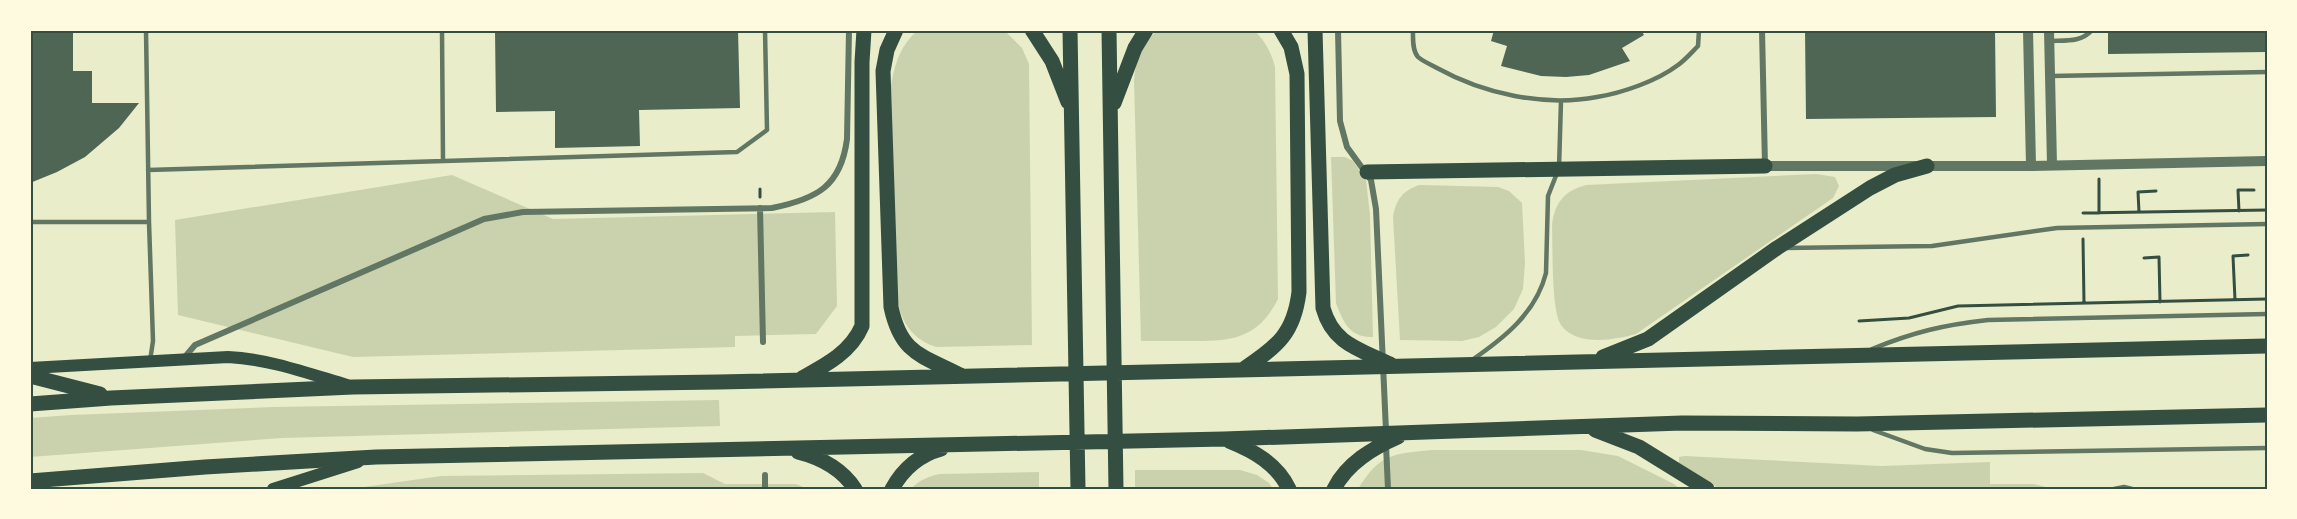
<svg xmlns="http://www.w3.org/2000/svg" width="2297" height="519" viewBox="0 0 2297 519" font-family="'PT Sans Narrow',sans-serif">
<rect width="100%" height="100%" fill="#e9edc9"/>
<path fill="#cad2ad" d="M918,30H1004L1022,48L1029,64L1032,345L936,347C906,337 898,314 895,284L891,86C895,63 900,46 918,30Z
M1158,30H1254C1265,41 1271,52 1275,67L1278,299C1259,336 1236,341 1197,341C1179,341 1160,341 1141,341L1134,80C1136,59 1141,43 1158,30Z
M1331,157H1345L1353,161L1366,180L1370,215L1373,337C1350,338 1343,322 1336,303Z
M1816,174L1835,177L1839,186L1833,198L1636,334C1614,340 1577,347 1561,325C1551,310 1553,247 1552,226C1554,204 1564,190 1587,185Z
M452,175L553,219L835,212L837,306L816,334L735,336V347L353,357L178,315L175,220Z
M1419,185L1498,187L1509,191L1522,203L1525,263L1523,289L1514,309L1496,327L1479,337L1462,341L1400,340L1393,217C1396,200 1402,191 1419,185Z
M719,400L720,426L281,438L30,457V418L72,415L273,407Z
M1432,450H1581L1618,456L1674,484L1680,489H1358C1380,453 1393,454 1432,450Z
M1684,456L1881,466L1990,462V484H2034L2054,489H1719L1679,463V457Z
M1135,470H1240L1257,475L1269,483L1273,489H1135Z
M1039,472V489H911C919,480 929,476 940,474Z
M703,473L725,484H796L808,489H350L441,476Z"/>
<path fill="#4f6655" d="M30,30H73V71H92V103H139L119,128L85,157L57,172L30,183Z
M495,30H738L740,108L639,110L640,146L555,148V111L496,112Z
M1494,30H1641L1644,35L1622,48L1630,61L1589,75L1566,77L1541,76L1501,66L1507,46L1491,41Z
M1805,30H1995L1996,117L1806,119Z
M2108,30H2267V52L2108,54Z"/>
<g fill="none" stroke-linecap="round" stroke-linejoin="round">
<path stroke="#344e41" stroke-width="3" d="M2099,179V213
M760,189V197
M2239,211L2238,190H2254
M2139,212L2138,192L2156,191
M2083,213L2267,210
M2083,239L2084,303
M2144,258L2159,257L2160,302
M2235,300L2233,256L2248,255
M1859,321L1909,318L1958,306L2267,299"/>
<path stroke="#617663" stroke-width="4.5" d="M146,30L149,222L153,341L150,361
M442,30L443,161
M1413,30C1413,38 1412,50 1418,57C1422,61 1432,65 1437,68C1484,94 1544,107 1597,97C1622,93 1657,81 1678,65C1685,60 1691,53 1698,46L1699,30
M2049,41C2064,40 2081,43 2092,30
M2051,76L2267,72
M148,170L737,152L767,130L765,30
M30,222H149
M1785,248L1932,246L2057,228L2267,224
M1872,349C1914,332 1943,325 1988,320L2267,314
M1472,360C1504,338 1536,313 1546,273L1548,196L1559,168L1561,101
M1873,430L1925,449L1952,453L2267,448
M2114,489L2124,487L2132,489"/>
<path stroke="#617663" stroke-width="6" d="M1338,30L1340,121L1347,147L1371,180L1376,209L1386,431
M1762,30L1765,166
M760,208L763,342
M184,358L195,345L484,219L523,212L772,208C817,199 841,186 847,139L849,30
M1386,445L1388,489
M765,475V489"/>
<path stroke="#617663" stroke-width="10" d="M2028,30L2031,166
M2049,30L2052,165
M1765,166H2031L2267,161"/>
<path stroke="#344e41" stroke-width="12" d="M30,368L228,357C269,359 307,373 347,385
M273,489L358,462"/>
<path stroke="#344e41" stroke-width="15" d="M896,30L887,50L883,71L891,307C901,354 921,355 960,375
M1032,30L1052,61L1068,102
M1070,30L1078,489
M1109,30L1116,489
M1315,30L1323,308C1333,344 1359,349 1390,364
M1114,103L1135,48L1146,30
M1367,172L1765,166
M1603,357L1648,339L1777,248L1870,188L1895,175L1927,166
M1245,368C1278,346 1294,333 1299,292L1297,74L1291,47L1281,30
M30,376L100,394
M802,378C826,365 851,352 862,326V62L864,30
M30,404L111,398L353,387L719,382L2267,346
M1595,430L1639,447L1707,489
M1229,441C1254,451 1277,464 1289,489
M798,452C822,458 842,469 855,489
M30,481L205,467L376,457L1224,439L1682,423L1857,424L2267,415
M892,489C903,469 919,455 941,449
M1334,489C1347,463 1373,448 1398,437"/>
</g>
<rect width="2297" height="519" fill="none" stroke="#fefae0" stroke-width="63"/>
<rect x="32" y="32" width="2234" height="456" fill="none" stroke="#344e41" stroke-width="2"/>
</svg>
